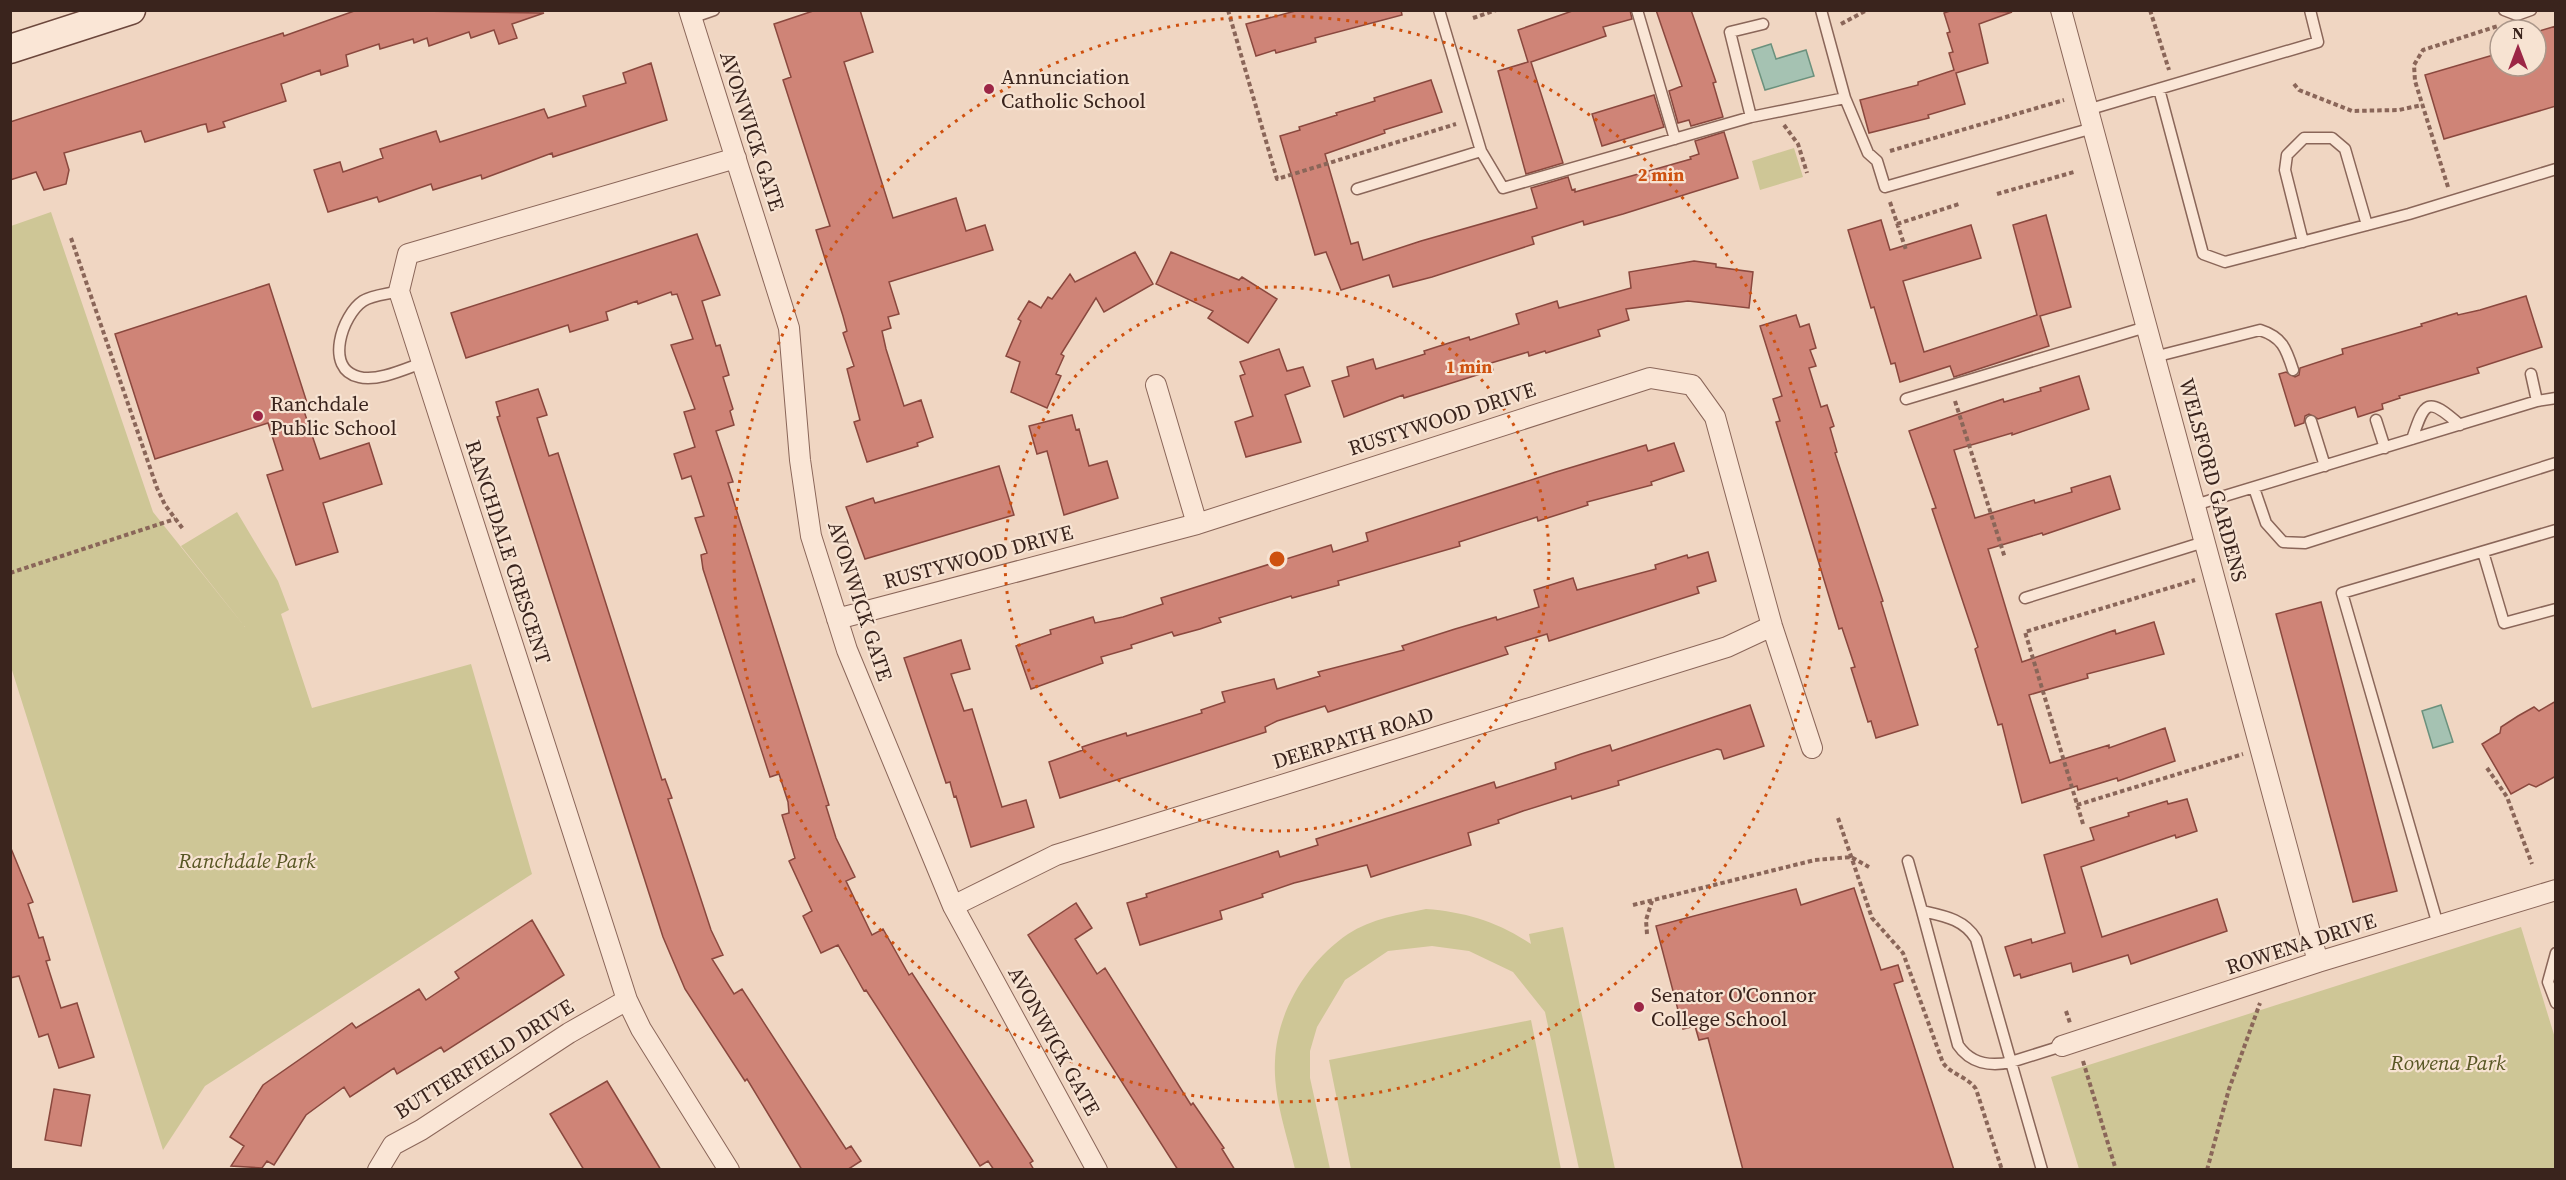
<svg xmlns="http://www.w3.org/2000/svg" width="2566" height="1180" viewBox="0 0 2566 1180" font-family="'Source Serif 4',serif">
<rect width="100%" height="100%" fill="#f0d6c2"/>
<path fill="#cec696" d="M1794,148L1803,177L1760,190L1752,161Z
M51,212L153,512L245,627L181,546L237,512L278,581L289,610L281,614L312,708L471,664L532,874L205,1086L163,1150L11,667V226Z
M1426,909C1466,912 1498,922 1531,944L1529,934L1563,927L1615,1169H1579L1545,1012L1513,972L1469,951L1432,946L1388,951L1345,980L1317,1027L1310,1051V1078L1330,1169H1295C1287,1135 1273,1097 1275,1061C1277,1011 1307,962 1348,934C1371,919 1400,914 1426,909Z
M2521,927L2555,1038V1169H2079L2051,1077Z
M1531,1020L1561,1169H1351L1329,1060Z"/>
<path fill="#a5c2b2" stroke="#6b917d" stroke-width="1.5" d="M1771,44L1776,59L1806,50L1814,76L1765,90L1752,50Z
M2441,705L2453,742L2433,748L2422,711Z"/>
<path fill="#cf8477" stroke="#8a483e" stroke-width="1.5" d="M357,10L544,13L512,24L517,38L499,44L494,30L471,38L469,32L429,46L427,38L414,43L413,39L380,49L379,44L346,55L348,66L321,75L320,70L281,84L286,101L223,122L225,127L208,132L206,124L201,125L145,142L141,131L64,153L69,170L66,184L44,190L36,172L10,180V122L283,33L284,36Z
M816,10H860L873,52L844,62L893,218L956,198L966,231L985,225L993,250L889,282L899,314L888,317L891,328L882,331L886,349L904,406L921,400L933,437L917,443L918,446L867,462L854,422L860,420L847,369L854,366L843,333L847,331L843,316L816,230L830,226L783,80L791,77L774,24Z
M1299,10H1401L1402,15L1315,38L1316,42L1276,53L1275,50L1256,56L1246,24Z
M1575,10H1630L1632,19L1603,27L1606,36L1531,62L1563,163L1526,174L1498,71L1528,62L1518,30Z
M1656,10H1691L1716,82L1713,83L1723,117L1691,126L1689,120L1678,123L1669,91L1682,86Z
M1953,10L2012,12L1979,24L1988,63L1956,73L1965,104L1928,115L1929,118L1869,133L1860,100L1918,85V82L1954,70L1949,53L1953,52L1947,33L1950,32L1944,13Z
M2556,26V106L2444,139L2425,75L2500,53V66H2536V32Z
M651,63L667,120L553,157L552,153L482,179L481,175L433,190L431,184L379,202L377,197L328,212L314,170L340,162L343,172L383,158L380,149L436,131L440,142L544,109L548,118L586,106L583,96L626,83L623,73Z
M1431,80L1442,112L1384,130L1385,133L1325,154L1351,244L1358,242L1363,260L1421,241L1537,208L1531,188L1568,177L1572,190L1575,189V192L1691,159L1690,157L1699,154L1695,141L1724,132L1738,178L1623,214L1584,225L1583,221L1532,237L1534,244L1432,277L1393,287L1389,275L1341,290L1326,252L1315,255L1280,136L1300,130L1299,127L1337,115L1336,113L1375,101L1374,98Z
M1654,95L1664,127L1602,146L1592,114Z
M2046,215L2071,307L2040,316L2049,346L1954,377L1950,366L1900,382L1895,363L1891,364L1874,307L1871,308L1848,230L1881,220L1890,250L1971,225L1981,258L1903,281L1924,352L2037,315L2013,225Z
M697,234L720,295L702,301L716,346L720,345L729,375L723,377L733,409L730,411L734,425L716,431L733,482L728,483L829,805L826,806L836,838L855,877L846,881L872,935L883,929L909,975L912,973L1033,1161L1030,1163L1034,1170H994L988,1161L980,1166L866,990L864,991L838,945L821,953L803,916L812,911L789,861L795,858L782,815L789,813L788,802L779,774L770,777L703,569L701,555L707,553L695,518L704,516L691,476L682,479L674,454L695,447L684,412L695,409L671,345L693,339L677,294L672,295L671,292L638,304L637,301L606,312L608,320L570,332L568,325L466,358L451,313Z
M1135,252L1153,284L1104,312L1096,298L1061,354L1064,356L1056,374L1061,376L1047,408L1011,392L1020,362L1006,356L1021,321L1018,319L1029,301L1041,308L1048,297L1052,299L1070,274L1075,282Z
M1171,252L1239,280L1242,277L1277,299L1248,343L1208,318L1213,311L1156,284Z
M1694,261L1716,264V267L1753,272L1749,308L1688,301L1626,309L1629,320L1598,330L1600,336L1546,353L1545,351L1529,356L1528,352L1491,363L1493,370L1404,398L1403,395L1344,417L1332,381L1349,376L1347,367L1373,359L1376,369L1425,354L1424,351L1449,343L1469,337L1470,340L1519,324L1516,314L1557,301L1559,308L1631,288L1629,272Z
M269,284L309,409L304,411L320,459L369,443L382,484L323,503L338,552L296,565L267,475L283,470L268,423L155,459L115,334Z
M2526,296L2542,347L2477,368L2479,373L2399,396L2400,398L2382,404L2383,409L2358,417L2355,407L2318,419L2309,414L2305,416L2304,423L2295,426L2279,374L2286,372L2295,377L2299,375L2300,368L2343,354L2342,349L2422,326L2421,324L2457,313L2458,315L2480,310Z
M1796,315L1800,327L1809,324L1816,348L1810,350L1816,366L1809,368L1821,407L1827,405L1834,426L1830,428L1837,452L1835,453L1883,601L1881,602L1918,725L1876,738L1871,721L1868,722L1851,668L1855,667L1842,628L1839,629L1776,422L1780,421L1773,399L1782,396L1760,326Z
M1279,349L1287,371L1303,367L1310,386L1285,395L1301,442L1246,457L1235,422L1253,416L1240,376L1245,374L1240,362Z
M2079,376L2089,409L2012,435V433L1954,450L1975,518L2034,500L2035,503L2072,492L2071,488L2110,476L2120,509L2043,535L2042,533L1988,549L2022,662L2115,630L2116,634L2154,622L2164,654L2087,674L2088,678L2029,695L2050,763L2109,745V748L2165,728L2175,761L2118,781L2117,778L2078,790L2077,786L2022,803L2002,724L1998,725L1975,649L1978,647L1932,509L1936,508L1909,431L2003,399L2004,402L2041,391L2040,388Z
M538,389L547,415L537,418L549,456L558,453L662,780L665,779L672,798L668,799L676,823L711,930L723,955L712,959L734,994L742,989L846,1149L851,1146L861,1161L847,1170H802L747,1079L745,1081L685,989L663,937L497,417L500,416L496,402Z
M1072,415L1076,430L1079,429L1089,466L1107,461L1118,498L1064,515L1047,451L1037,454L1029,426Z
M1674,443L1684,471L1651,482L1652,485L1587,502L1588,505L1538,521L1537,517L1459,542L1460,546L1338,581L1339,585L1292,598L1291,596L1219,618L1221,622L1200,629L1174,636L1172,632L1131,645L1132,648L1101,657L1103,663L1031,689L1016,646L1051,634L1050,630L1093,617L1095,623L1123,617L1163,604L1161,598L1331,545L1333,552L1368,541L1366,533L1556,472L1646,445L1648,451Z
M999,466L1014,515L865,559L846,507L873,498L875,503Z
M1708,552L1716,581L1697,587L1699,593L1549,641L1547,634L1505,647L1508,654L1328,712L1325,706L1277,721L1265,727L1266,732L1060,798L1049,762L1083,750L1082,747L1094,743L1126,733L1127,736L1202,713L1201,710L1225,702L1222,692L1274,679L1277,689L1320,676L1318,672L1404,650L1402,646L1455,629L1496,617L1497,620L1539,607L1534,590L1573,578L1577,590L1656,569L1655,565L1687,555L1688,558Z
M2321,602L2397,891L2353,902L2276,614Z
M961,640L970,669L951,674L964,711L972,709L1002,807L1026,800L1034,827L971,847L956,796L954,797L950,782L946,783L904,658Z
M2556,701V776L2536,787L2529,784L2511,794L2482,744L2500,733L2501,727L2518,716L2534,707L2539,711Z
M1750,705L1764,746L1724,759L1721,750L1717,749L1618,781L1619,785L1599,791L1572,799L1571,796L1523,811L1498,820L1499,823L1468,833L1471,845L1371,877L1367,865L1294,883L1262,894L1263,897L1220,911L1222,919L1140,945L1127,903L1147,897L1146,894L1278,851L1280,857L1318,845L1316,839L1494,782L1496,788L1556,769L1555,763L1581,754L1610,745L1612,751Z
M2187,799L2197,831L2176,838L2175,835L2081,867L2102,937L2217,899L2227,931L2131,964L2128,955L2073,972L2071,963L2021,978L2020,974L2014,976L2005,947L2031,939L2032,943L2065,933L2044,855L2094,840L2090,828L2129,816L2128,813L2167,801L2168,804Z
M10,846L33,902L28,904L39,938L43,937L50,960L46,961L61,1008L77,1003L94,1057L59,1068L48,1034L39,1037L19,976L10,978Z
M1854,888L1881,970L1898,965L1903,981L1894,984L1954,1170H1743L1708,1038L1699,1040L1695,1026L1683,1029L1656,926L1796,889L1801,905Z
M1076,903L1092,928L1075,939L1097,974L1105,968L1191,1105L1193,1103L1224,1148L1222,1149L1235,1170H1178L1028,935Z
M532,920L564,975L444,1052L441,1047L397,1074L394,1068L350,1097L344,1087L306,1115L274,1165L267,1161L262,1168L231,1166L244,1146L230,1137L263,1085L352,1023L356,1028L419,989L426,1000L459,978L455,972Z
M607,1081L627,1114L661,1170H584L550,1114Z
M54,1089L90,1095L81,1146L45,1140Z"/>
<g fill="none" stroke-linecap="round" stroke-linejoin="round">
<g stroke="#8a6659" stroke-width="13">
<path id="lane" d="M1637,10L1675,139
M2504,10L2517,15L2531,10
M691,18L714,10
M2159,89L2203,254L2225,262L2409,214L2556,169
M1845,98L1868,153L1877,161L1885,187L2093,128
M2087,110L2318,42L2310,10
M1751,117L1845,98L1821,10
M1481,151L1503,188L1751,117L1730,32L1763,24
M1357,189L1481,151L1439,10
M2303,242L2285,170L2287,155L2304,138H2332L2345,149L2367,225
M399,291C389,294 372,295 363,301C342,315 324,369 359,377C377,382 405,369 422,363
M2154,357L2260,330C2282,337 2286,348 2293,370
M1906,399L2146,327
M2537,401L2556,398
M2376,420L2385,448
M2311,421L2325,466
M2412,439C2425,401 2427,396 2460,425
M2254,488L2266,523L2283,542L2305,543L2556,463
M2195,505L2537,401L2531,374
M2483,552L2504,623L2556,609
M2025,598L2204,542
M1908,861L1922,911C1944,916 1964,919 1976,939L2011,1062C1990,1067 1970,1063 1958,1045L1922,911
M2438,925L2342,593L2556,530
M2556,953L2548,982L2556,1003
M2042,1170L2011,1062L2062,1046"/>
</g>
<g stroke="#8a6659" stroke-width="22">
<path id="street" d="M689,10L789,328L800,460L811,536L847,650L953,906L1097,1170
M2061,10L2318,962
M1156,385L1197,524
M837,619L1197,524L1650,378L1692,385L1715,417L1772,626L1812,748
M953,906L1056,855L1727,647L1772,626
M2062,1046L2318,962L2556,890
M378,1170L393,1145L421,1130L569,1033L627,1000
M729,1170L641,1029L627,1000L399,291L408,254L736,158"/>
</g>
<g stroke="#6c473c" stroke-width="31">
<path id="secondary" d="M10,49L131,10"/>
</g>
<path stroke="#8a6659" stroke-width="4" stroke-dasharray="4.5 3" stroke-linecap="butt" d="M1228,10L1277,179L1456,124
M2150,10L2169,70
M1473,18L1496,10
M1841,24L1867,10
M2294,84L2299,90L2352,111L2399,110L2422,105
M1784,125L1798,144L1807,173
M1890,151L2064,100
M2448,187L2415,81L2414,65L2423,50L2498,26
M1997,194L2074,172
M1890,202L1906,250
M1897,224L1959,204
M71,238L157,488L165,505L183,529
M1955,401L2005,558
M10,573L175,519
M2487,768L2507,797L2532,864
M2077,805L2243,754
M1838,818L1872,918L1903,953L1943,1063C1952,1075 1968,1077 1976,1089L2002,1170
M2083,824L2025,632L2195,580
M1633,905L1815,860L1851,857L1869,867
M1647,934L1646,920L1652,901
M2066,1011L2070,1023
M2083,1061L2116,1170
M2207,1170L2229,1089L2260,1003"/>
<use href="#lane" stroke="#fae6d6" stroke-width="10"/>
<use href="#street" stroke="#fae6d6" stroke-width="20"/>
<use href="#secondary" stroke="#fae6d6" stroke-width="28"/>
</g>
<g fill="none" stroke="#ce510f" stroke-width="3" stroke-dasharray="3 6">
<circle cx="1277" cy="559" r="272"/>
<circle cx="1277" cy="559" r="543"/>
</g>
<g fill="#9c2646" stroke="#f7e3d2" stroke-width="2">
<circle cx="989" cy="89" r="6"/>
<circle cx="258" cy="416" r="6"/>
<circle cx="1639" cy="1007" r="6"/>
</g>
<g text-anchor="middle" stroke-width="4.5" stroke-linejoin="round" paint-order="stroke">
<g font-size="21" fill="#3a241d" stroke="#f7e3d2" text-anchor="start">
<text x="1001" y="84">Annunciation<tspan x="1001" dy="24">Catholic School</tspan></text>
<text x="270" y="411">Ranchdale<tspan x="270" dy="24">Public School</tspan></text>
<text x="1651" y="1002">Senator O'Connor<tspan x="1651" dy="24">College School</tspan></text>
</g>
<g font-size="21" fill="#3a241d" stroke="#f7e3d2">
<text transform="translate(752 131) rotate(72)" y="7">AVONWICK GATE</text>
<text transform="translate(1442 419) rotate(-18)" y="7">RUSTYWOOD DRIVE</text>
<text transform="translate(2213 480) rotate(75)" y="7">WELSFORD GARDENS</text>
<text transform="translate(508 552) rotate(72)" y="7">RANCHDALE CRESCENT</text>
<text transform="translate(978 557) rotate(-15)" y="7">RUSTYWOOD DRIVE</text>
<text transform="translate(860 601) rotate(72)" y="7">AVONWICK GATE</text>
<text transform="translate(1353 738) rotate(-17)" y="7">DEERPATH ROAD</text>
<text transform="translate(2301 944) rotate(-18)" y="7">ROWENA DRIVE</text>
<text transform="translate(1054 1041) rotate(61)" y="7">AVONWICK GATE</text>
<text transform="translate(484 1059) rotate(-32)" y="7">BUTTERFIELD DRIVE</text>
</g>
<g font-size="21" font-style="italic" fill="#575623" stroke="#f7e3d2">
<text x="247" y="868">Ranchdale Park</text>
<text x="2448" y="1070">Rowena Park</text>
</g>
</g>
<circle cx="1277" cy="559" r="9" fill="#ce510f" stroke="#f7e3d2" stroke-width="3"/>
<g font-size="18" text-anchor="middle" font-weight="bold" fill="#ce510f" stroke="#f7e3d2" stroke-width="4.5" stroke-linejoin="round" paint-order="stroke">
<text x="1661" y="181">2 min</text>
<text x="1469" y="373">1 min</text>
</g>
<rect width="2566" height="1180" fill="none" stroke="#3a241d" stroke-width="24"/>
<g transform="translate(2518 48)"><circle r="28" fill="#f7e3d2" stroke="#ab978a" stroke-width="1.5"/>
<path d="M0-4.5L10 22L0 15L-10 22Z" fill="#9c2646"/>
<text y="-9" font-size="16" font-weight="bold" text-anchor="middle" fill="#3a241d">N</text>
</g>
</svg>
